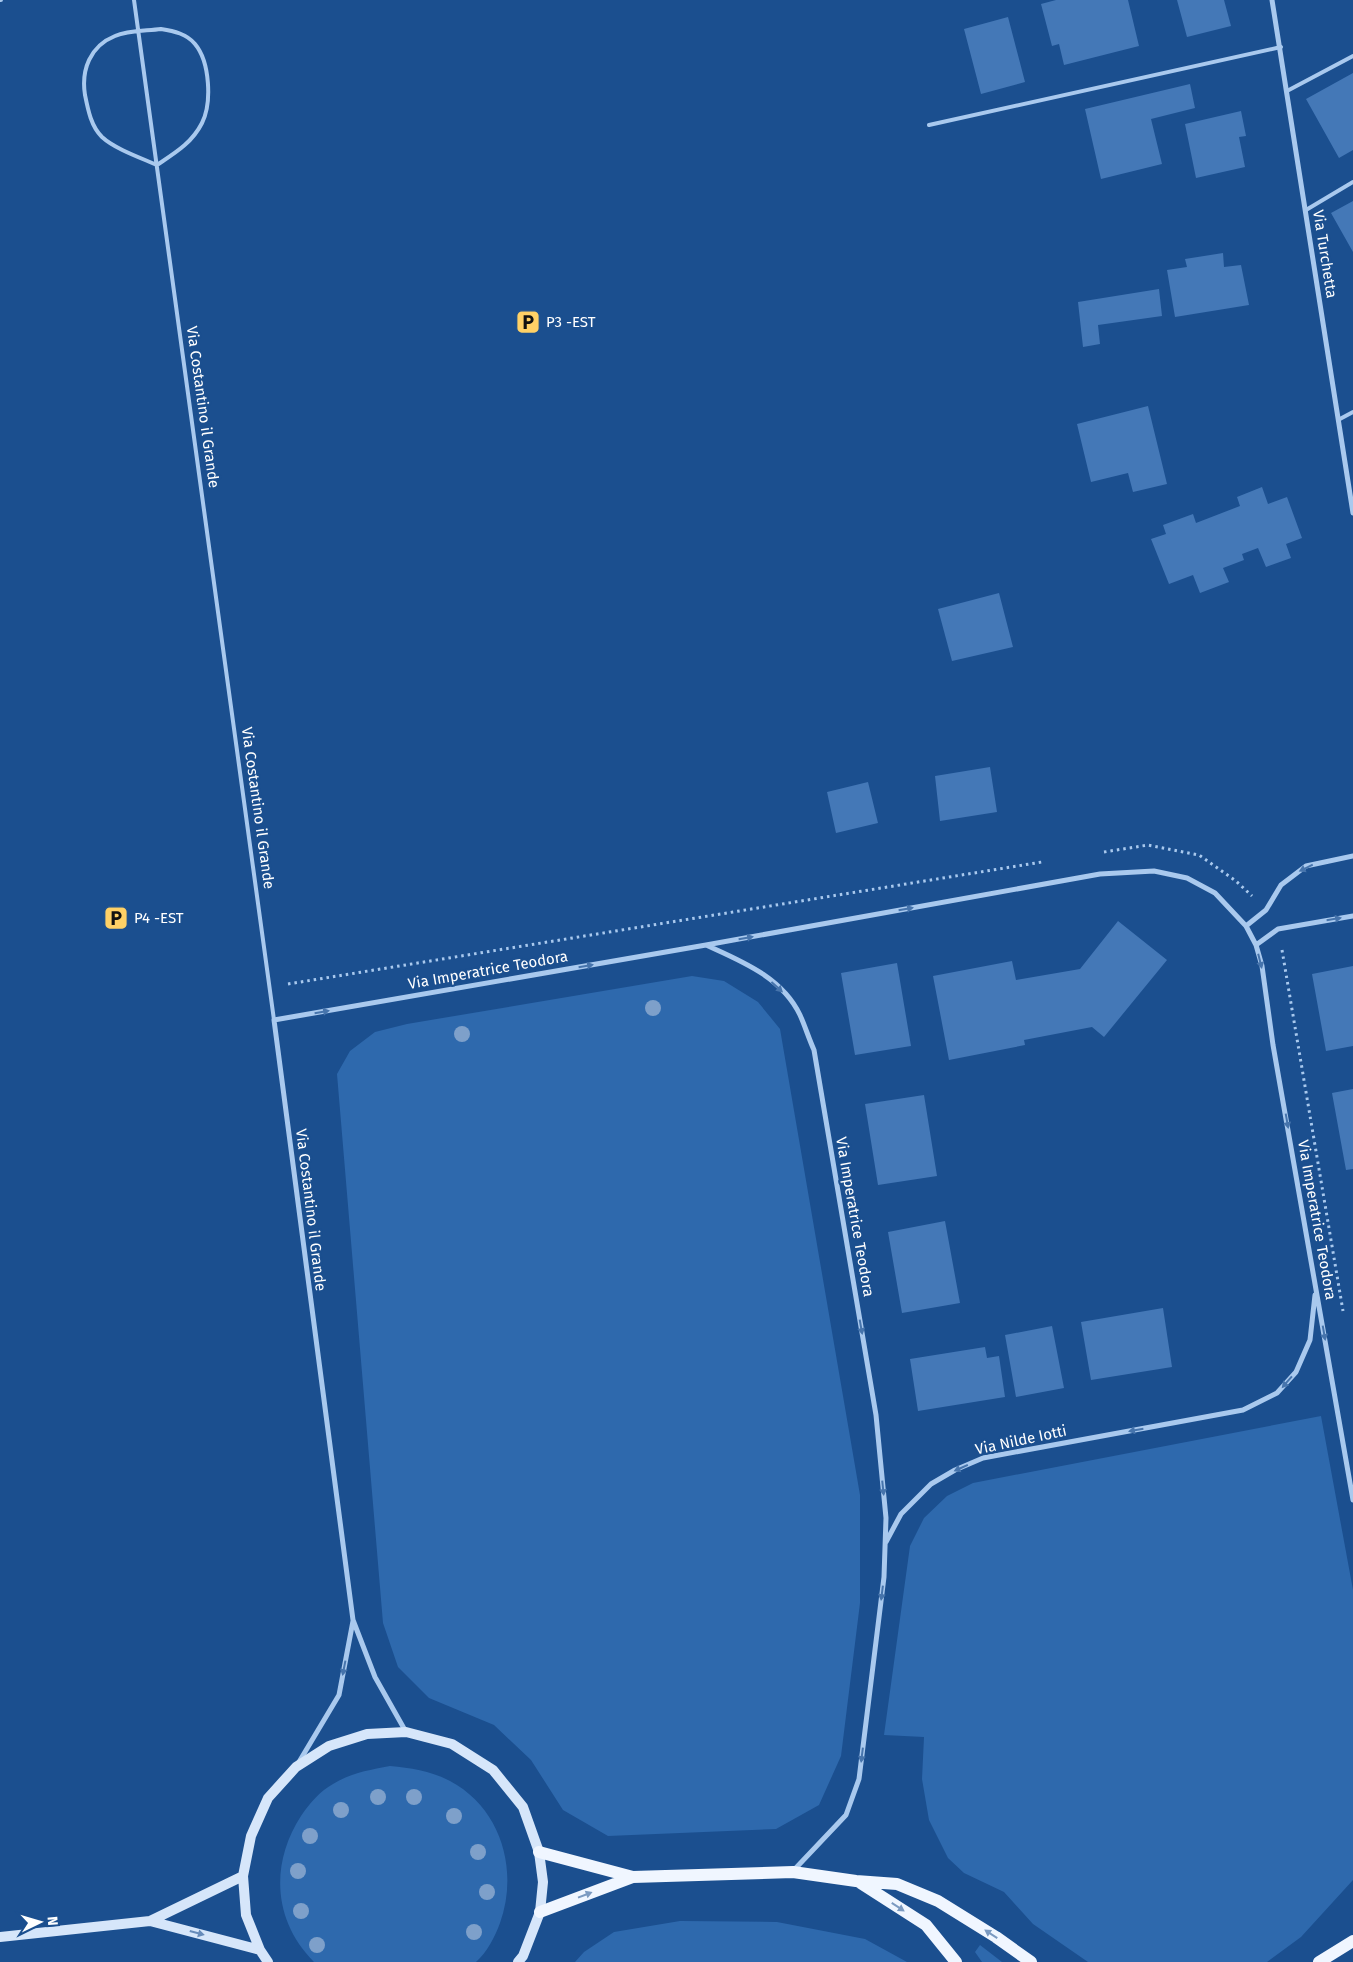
<svg xmlns="http://www.w3.org/2000/svg" width="1353" height="1962" viewBox="0 0 1353 1962" font-family="'Fira Sans',sans-serif">
<rect width="100%" height="100%" fill="#1b4f8f"/>
<path fill="#2e69ad" d="M692,976L724,981L758,1002L780,1029L860,1495V1603L841,1756L819,1805L776,1829L608,1836L563,1810L531,1760L494,1725L429,1698L398,1667L383,1623L337,1074L350,1051L375,1032L407,1024Z
M1321,1416L1353,1590V1880L1301,1937L1267,1962H1088L1033,1924L1004,1892L964,1873L948,1858L929,1820L922,1779L924,1737L884,1735L910,1546L924,1518L947,1496L973,1483Z
M390,1766C411,1768 431,1771 450,1781C501,1808 519,1870 500,1923C495,1937 487,1952 476,1962H314C273,1921 270,1864 301,1816C309,1804 320,1791 333,1784C351,1773 369,1770 390,1766Z
M680,1921L777,1922L865,1939L907,1962H575L584,1952L614,1932Z
M980,1945L1002,1962H982L975,1952Z"/>
<path fill="#4478b7" d="M1056,0H1128L1139,46L1064,65L1059,44L1052,46L1041,4Z
M1177,0H1224L1231,26L1187,37Z
M1008,17L1025,82L981,94L964,29Z
M1353,73V150L1339,158L1306,99Z
M1190,84L1195,108L1151,119L1162,164L1101,179L1085,109Z
M1241,111L1246,136L1239,137L1245,167L1196,178L1185,124Z
M1353,201V252L1331,213Z
M1223,253L1224,267L1241,265L1249,305L1175,317L1167,270L1187,267L1185,259Z
M1159,289L1162,316L1098,325L1100,344L1083,347L1078,302Z
M1148,406L1167,484L1133,492L1128,473L1091,482L1077,424Z
M1262,487L1268,504L1287,497L1302,538L1286,544L1291,558L1266,567L1258,548L1242,554L1244,560L1223,568L1229,582L1200,593L1193,575L1169,584L1151,539L1166,534L1163,525L1193,514L1196,523L1240,506L1237,497Z
M999,593L1013,647L952,661L938,609Z
M990,767L997,812L940,821L935,776Z
M868,782L878,823L836,833L827,792Z
M1118,921L1167,960L1104,1037L1092,1027L1024,1040L1025,1045L949,1060L933,976L1012,961L1016,980L1080,969Z
M897,963L911,1046L855,1055L841,973Z
M1353,966V1046L1326,1051L1312,974Z
M1353,1089V1169L1346,1170L1332,1093Z
M924,1095L937,1176L878,1185L865,1104Z
M945,1221L960,1303L902,1313L888,1232Z
M1163,1308L1172,1367L1091,1380L1081,1322Z
M1052,1326L1064,1388L1016,1397L1005,1335Z
M985,1347L987,1358L999,1356L1005,1397L918,1411L910,1359Z"/>
<g fill="none" stroke-linecap="round" stroke-linejoin="round">
<path stroke="#a9c9ee" stroke-width="3" stroke-dasharray="2.5 4" stroke-linecap="butt" d="M1104,852L1148,845L1199,855L1236,881L1252,896
M1282,950L1343,1311
M288,984L1042,862"/>
<path stroke="#a9c9ee" stroke-width="4" d="M0,0H1
M134,0L274,1020
M161,29C174,31 187,34 195,44C210,62 212,103 202,123C192,143 175,153 157,165C141,158 115,149 102,137C91,126 88,110 85,95C81,70 90,46 115,36C128,30 147,31 161,29Z
M1287,91L1353,56
M929,125L1281,47
M1306,210L1353,182
M1338,420L1353,412"/>
<path stroke="#a9c9ee" stroke-width="5" d="M1272,0L1353,513
M1246,926L1266,910L1281,885L1306,866L1353,856
M706,945C741,961 782,977 800,1015C805,1026 809,1039 814,1050L876,1415L886,1518L884,1577L859,1779L846,1815L793,1871
M1256,945L1278,929L1353,916
M886,1542L901,1514L931,1484L955,1470L983,1458L1243,1410L1277,1393L1296,1372L1310,1340L1315,1295
M406,1732L375,1677L353,1620L274,1020L706,945L1100,874L1154,871L1187,878L1215,893L1246,926L1256,945L1262,966L1273,1045L1353,1500
M299,1762L339,1695L353,1621"/>
<path stroke="#d6e6fa" stroke-width="10" d="M150,1921L260,1950
M0,1937L150,1921L243,1876
M268,1962L260,1950L246,1915L243,1876L251,1836L268,1798L296,1767L329,1746L367,1734L406,1732L452,1744L493,1770L523,1807L539,1852L543,1882L540,1912L523,1956L518,1962"/>
<path stroke="#f0f6ff" stroke-width="12" d="M539,1852L633,1877L793,1872L856,1881L897,1884L938,1901L996,1937L1031,1962
M859,1882L926,1925L956,1962
M540,1912L633,1877
M1319,1962L1353,1941"/>
</g>
<g fill="#7ea0ca">
<circle cx="653" cy="1008" r="8"/>
<circle cx="462" cy="1034" r="8"/>
<circle cx="378" cy="1797" r="8"/>
<circle cx="414" cy="1797" r="8"/>
<circle cx="341" cy="1810" r="8"/>
<circle cx="454" cy="1816" r="8"/>
<circle cx="310" cy="1836" r="8"/>
<circle cx="478" cy="1852" r="8"/>
<circle cx="298" cy="1871" r="8"/>
<circle cx="487" cy="1892" r="8"/>
<circle cx="301" cy="1911" r="8"/>
<circle cx="474" cy="1932" r="8"/>
<circle cx="317" cy="1945" r="8"/>
</g>
<defs><path id="oneway-solid" d="M-6-.8H1V-3.2L6.5 0L1 3.2V.8H-6Z" transform="scale(1.25)"/></defs>
<g fill="#4674ac">
<use href="#oneway-solid" transform="translate(1306 868) rotate(154)"/>
<use href="#oneway-solid" transform="translate(906 909) rotate(-10)"/>
<use href="#oneway-solid" transform="translate(1334 919) rotate(-9)"/>
<use href="#oneway-solid" transform="translate(746 938) rotate(-10)"/>
<use href="#oneway-solid" transform="translate(1260 961) rotate(76)"/>
<use href="#oneway-solid" transform="translate(586 966) rotate(-10)"/>
<use href="#oneway-solid" transform="translate(777 987) rotate(42)"/>
<use href="#oneway-solid" transform="translate(322 1012) rotate(-10)"/>
<use href="#oneway-solid" transform="translate(1287 1121) rotate(80)"/>
<use href="#oneway-solid" transform="translate(861 1327) rotate(80)"/>
<use href="#oneway-solid" transform="translate(1324 1333) rotate(80)"/>
<use href="#oneway-solid" transform="translate(1287 1382) rotate(131)"/>
<use href="#oneway-solid" transform="translate(1136 1430) rotate(170)"/>
<use href="#oneway-solid" transform="translate(961 1468) rotate(156)"/>
<use href="#oneway-solid" transform="translate(883 1488) rotate(84)"/>
<use href="#oneway-solid" transform="translate(882 1593) rotate(97)"/>
<use href="#oneway-solid" transform="translate(344 1668) rotate(101)"/>
<use href="#oneway-solid" transform="translate(862 1755) rotate(97)"/>
</g>
<g fill="#7b9ac1">
<use href="#oneway-solid" transform="translate(585 1895) rotate(-21)"/>
<use href="#oneway-solid" transform="translate(898 1907) rotate(33)"/>
<use href="#oneway-solid" transform="translate(991 1934) rotate(-147)"/>
</g>
<use fill="#668bba" href="#oneway-solid" transform="translate(197 1933) rotate(15)"/>
<defs>
<g id="parking-square" transform="scale(1.25)"><rect x="-9" y="-9" width="18" height="18" rx="4" fill="#ffd166" stroke="#1b4f8f"/><path d="M-3.5-5.5H1a3.5 3.5 0 0 1 0 7H-1V5.5H-3.5ZM-1-3.4V-.6H.8a1.4 1.4 0 0 0 0-2.8Z" fill="#111"/></g>
</defs>
<g fill-rule="evenodd">
<use href="#parking-square" x="528" y="322"/>
<use href="#parking-square" x="116" y="918"/>
</g>
<g text-anchor="middle" stroke-width="4.5" stroke-linejoin="round" paint-order="stroke">
<g font-size="15" fill="#fff" stroke="#1b4f8f">
<text transform="translate(1325 254) rotate(81)" y="5">Via Turchetta</text>
<text transform="translate(203 407) rotate(82)" y="5">Via Costantino il Grande</text>
<text transform="translate(258 808) rotate(82)" y="5">Via Costantino il Grande</text>
<text transform="translate(488 970) rotate(-10)" y="5">Via Imperatrice Teodora</text>
<text transform="translate(311 1210) rotate(83)" y="5">Via Costantino il Grande</text>
<text transform="translate(855 1217) rotate(80)" y="5">Via Imperatrice Teodora</text>
<text transform="translate(1317 1220) rotate(80)" y="5">Via Imperatrice Teodora</text>
<text transform="translate(1021 1440) rotate(-12)" y="5">Via Nilde Iotti</text>
</g>
<g font-size="15" fill="#fff" stroke="#1b4f8f" text-anchor="start">
<text x="546" y="327">P3 -EST</text>
<text x="134" y="923">P4 -EST</text>
</g>
</g>
<g transform="translate(40 1922) rotate(85)" stroke="#1b4f8f" stroke-width="4" paint-order="stroke">
<path d="M0-4L9 19L0 12L-9 19Z" fill="#ffffff"/>
<text y="-8" font-size="14" font-weight="bold" text-anchor="middle" fill="#ffffff">N</text>
</g>
</svg>
